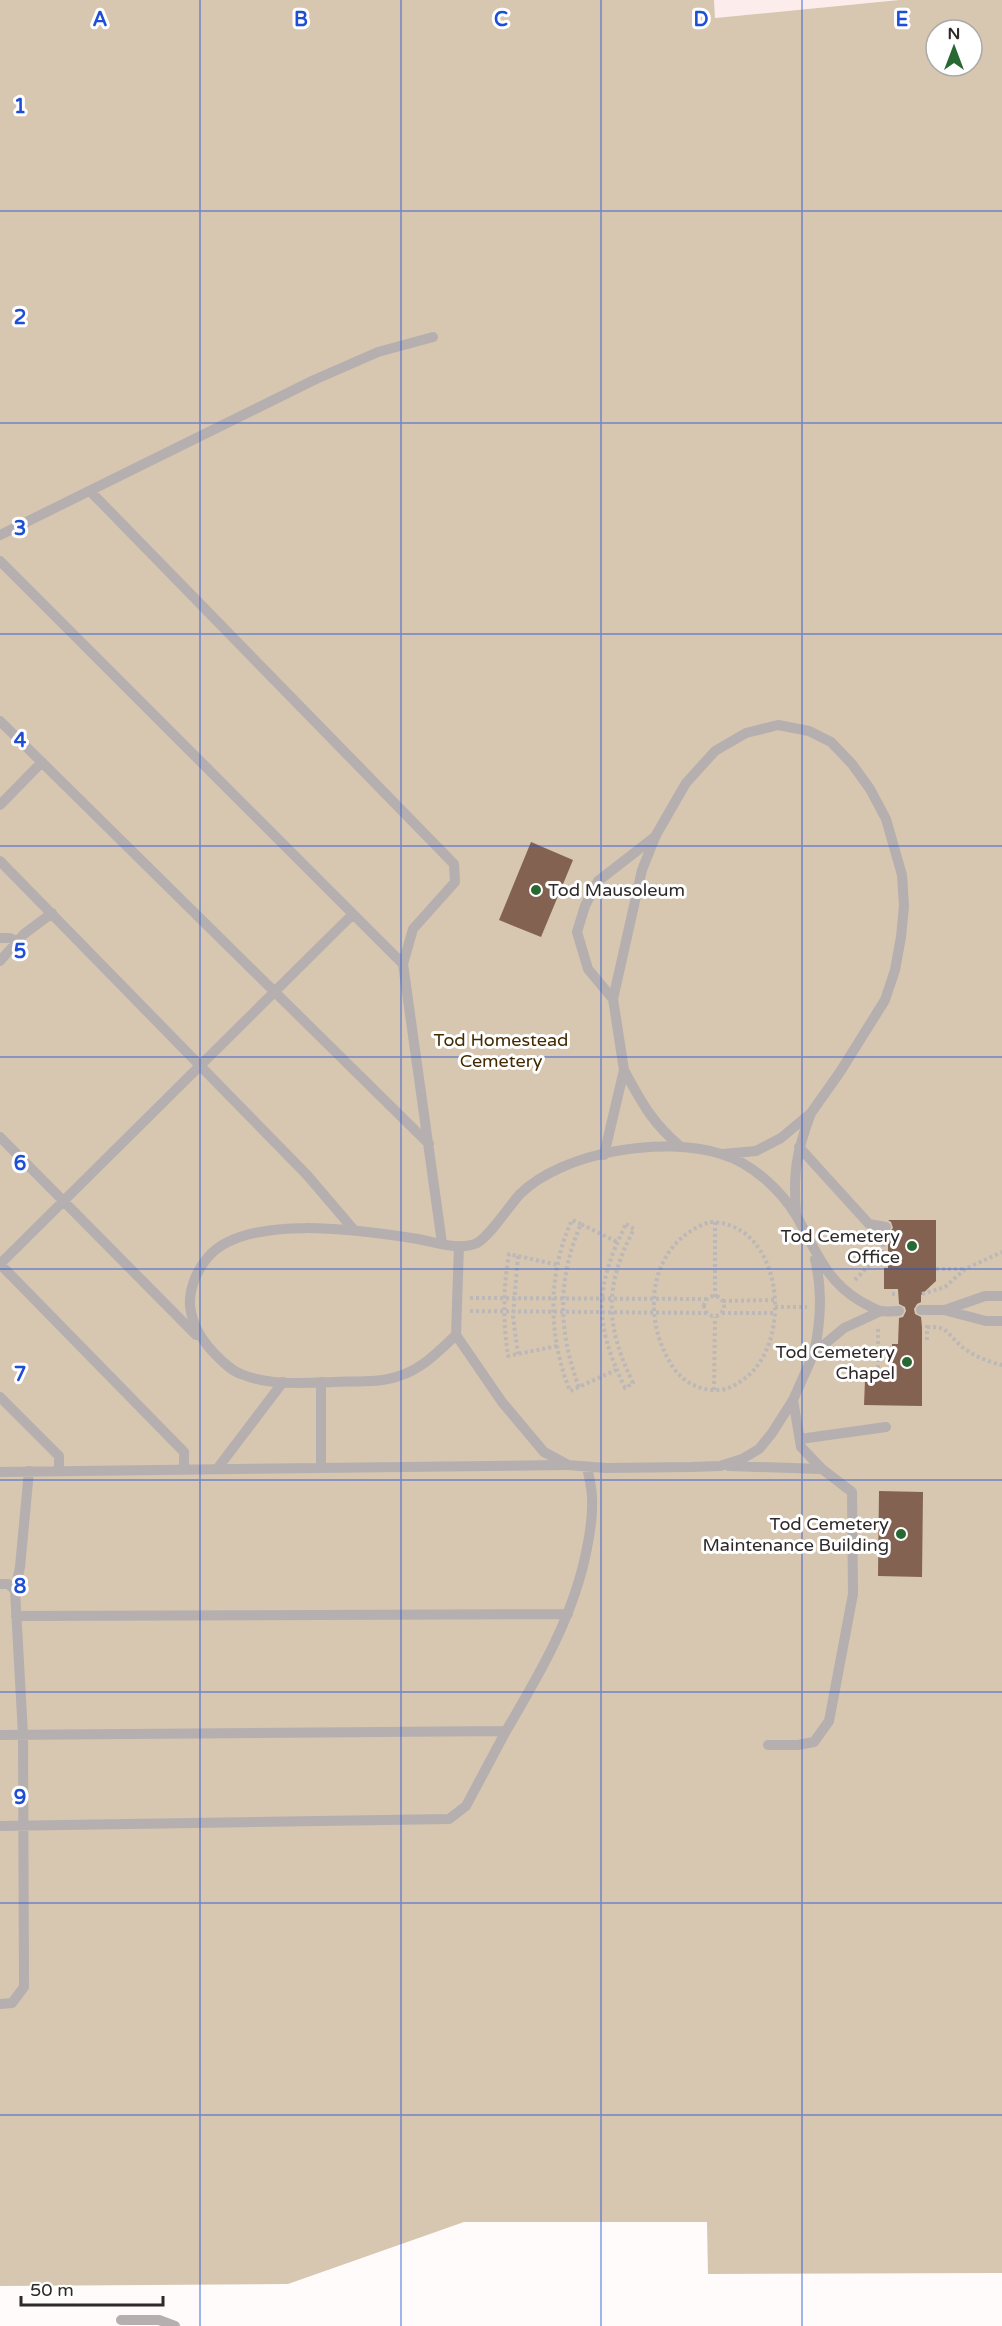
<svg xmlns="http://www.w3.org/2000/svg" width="1002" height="2326" viewBox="0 0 1002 2326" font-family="'Varela Round',sans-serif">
<rect width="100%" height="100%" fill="#fefbfa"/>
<path fill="#fcedec" d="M714,0H899L715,18Z"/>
<path fill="#d7c6b0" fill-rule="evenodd" d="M0,0H714L715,18L899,0H1002V2273L708,2274L707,2222H464L288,2284L0,2286ZM936,30H972V66H936Z"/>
<path fill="#836251" d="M531,842L573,860L541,937L499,920Z
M888,1220H936V1281L921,1295V1302L917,1304L914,1309L915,1314L921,1317L922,1327V1406L864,1405L865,1380H892V1344H898L899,1318L903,1317L906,1311L905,1307L899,1304L898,1289H884V1268H888V1234L893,1228L891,1222Z
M879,1491L923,1492L922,1577L878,1576Z"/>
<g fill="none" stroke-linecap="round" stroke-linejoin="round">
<path stroke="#bcb8b7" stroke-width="4" stroke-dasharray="3 3" stroke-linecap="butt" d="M710,1222C783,1222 795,1342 744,1379C736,1385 726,1391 715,1390C698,1390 682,1381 673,1367C640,1318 648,1242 710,1222Z
M715,1222V1297
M581,1224L572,1220C547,1274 548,1336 570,1391L616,1370
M626,1224L634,1229C604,1286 605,1325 633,1383L625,1388C594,1323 594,1289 626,1224Z
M883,1238V1258
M518,1256L513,1316L518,1354
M936,1269H965
M855,1280L876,1258H888
M892,1294H898
M922,1294L945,1287L965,1269L1002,1252
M704 1306a10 10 0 1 1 20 0a10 10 0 1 1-20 0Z
M470,1298L707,1299
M723,1301L775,1300
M775,1307H807
M470,1311L707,1313
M722,1313H775
M927,1325V1343
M927,1327C947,1326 946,1332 959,1344C969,1354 988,1362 1002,1365
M557,1346L508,1356C503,1322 503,1289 509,1254L558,1265
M878,1380V1327
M579,1387C558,1332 557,1278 581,1224L617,1242
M714,1390L715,1317"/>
<path stroke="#b5afb0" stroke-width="10" d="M90,491L454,864L455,882L413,929L403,964L442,1243
M0,535L314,380L378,352L433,337
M0,561L403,964
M0,721L429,1144
M0,805L42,762
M0,861L307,1175L354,1230
M0,938H10L18,942
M0,961L24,934L52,913
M613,999L588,969L577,932L585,906L598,881L656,836
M624,1070C642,1103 652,1123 681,1147
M0,1137L196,1335
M799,1147L869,1224L886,1227
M604,1155L624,1070L613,999L642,870L656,835L686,783L715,751L746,733L778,725L809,731L831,742L852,764L870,789L886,819L902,875L904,906L901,937L895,970L885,1000L840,1072L811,1113L781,1138L756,1151L723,1154
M796,1215C793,1172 796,1153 811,1113
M459,1246L456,1335L502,1402L544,1452L568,1465L606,1468L691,1467L720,1466L742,1459L759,1449L772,1433L793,1400L814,1353L844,1328L881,1311
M0,1264L353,914
M0,1264L184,1452V1469
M921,1310H944L986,1321H1002
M945,1310L985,1296H1002
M456,1335C439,1351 422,1369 399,1376C380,1383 355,1381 334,1382C305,1383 269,1386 241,1374C230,1370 221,1360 213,1352C201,1339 192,1324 190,1306C189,1288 197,1270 208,1257C247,1212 365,1231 418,1239C435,1242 460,1251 477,1243C490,1236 509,1206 520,1194C564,1151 664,1136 721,1154C752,1163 781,1190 797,1217C816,1250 825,1280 860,1301C866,1304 874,1309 881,1311C886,1312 893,1311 899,1311
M814,1353C821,1321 823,1291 815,1259
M321,1382V1468
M0,1397L59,1456V1471
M800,1439L886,1427
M729,1466L822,1469
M217,1469L283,1382
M0,1472L567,1465
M0,1584H8L15,1590L23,1735L24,1987L12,2003L0,2004
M15,1590L20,1567L29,1471
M16,1616L568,1614
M0,1735L506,1731C540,1673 574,1616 587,1548C590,1533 593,1515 592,1498C592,1488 589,1477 587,1467
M768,1745H798L814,1742L829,1721L853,1594L852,1492L822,1469L801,1447L793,1400
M0,1826L449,1819L466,1806L506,1731
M121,2320H159L175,2326"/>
</g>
<path fill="none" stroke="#1d4ed8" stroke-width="1.5" stroke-opacity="0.55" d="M200,0V2326M401,0V2326M601,0V2326M802,0V2326M0,211H1002M0,423H1002M0,634H1002M0,846H1002M0,1057H1002M0,1269H1002M0,1480H1002M0,1692H1002M0,1903H1002M0,2115H1002"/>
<g fill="#286933" stroke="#fff" stroke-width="2">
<circle cx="536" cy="890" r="6"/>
<circle cx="912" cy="1246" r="6"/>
<circle cx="907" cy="1362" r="6"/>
<circle cx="901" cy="1534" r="6"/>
</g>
<g text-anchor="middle" stroke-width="6" stroke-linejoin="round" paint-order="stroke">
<g font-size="18" fill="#2f2929" stroke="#fff" text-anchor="end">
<text x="548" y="896" text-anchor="start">Tod Mausoleum</text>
<text x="900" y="1242">Tod Cemetery<tspan x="900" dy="21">Office</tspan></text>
<text x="895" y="1358">Tod Cemetery<tspan x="895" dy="21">Chapel</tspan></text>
<text x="889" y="1530">Tod Cemetery<tspan x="889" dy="21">Maintenance Building</tspan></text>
</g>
<g font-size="18" fill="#432a01" stroke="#fff">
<text x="501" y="1046">Tod Homestead<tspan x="501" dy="21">Cemetery</tspan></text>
</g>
</g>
<g font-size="20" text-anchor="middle" font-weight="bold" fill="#1d4ed8" stroke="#fff" stroke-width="6" stroke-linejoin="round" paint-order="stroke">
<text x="100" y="26">A</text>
<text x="301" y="26">B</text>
<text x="501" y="26">C</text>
<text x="701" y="26">D</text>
<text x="902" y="26">E</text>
<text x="20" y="113">1</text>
<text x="20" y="324">2</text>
<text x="20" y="535">3</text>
<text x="20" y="747">4</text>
<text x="20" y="958">5</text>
<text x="20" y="1170">6</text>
<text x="20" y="1381">7</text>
<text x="20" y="1593">8</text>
<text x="20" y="1804">9</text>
</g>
<g transform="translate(954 48)"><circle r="28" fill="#ffffff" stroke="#aca9a9" stroke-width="1.5"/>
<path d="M0-4.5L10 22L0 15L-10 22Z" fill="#286933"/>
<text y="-9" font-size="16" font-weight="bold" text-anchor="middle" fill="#2f2929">N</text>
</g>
<path d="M21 2296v9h142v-9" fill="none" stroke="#2f2929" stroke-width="3"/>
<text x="30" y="2296" font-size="18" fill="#2f2929" stroke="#ffffff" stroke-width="4.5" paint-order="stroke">50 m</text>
</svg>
